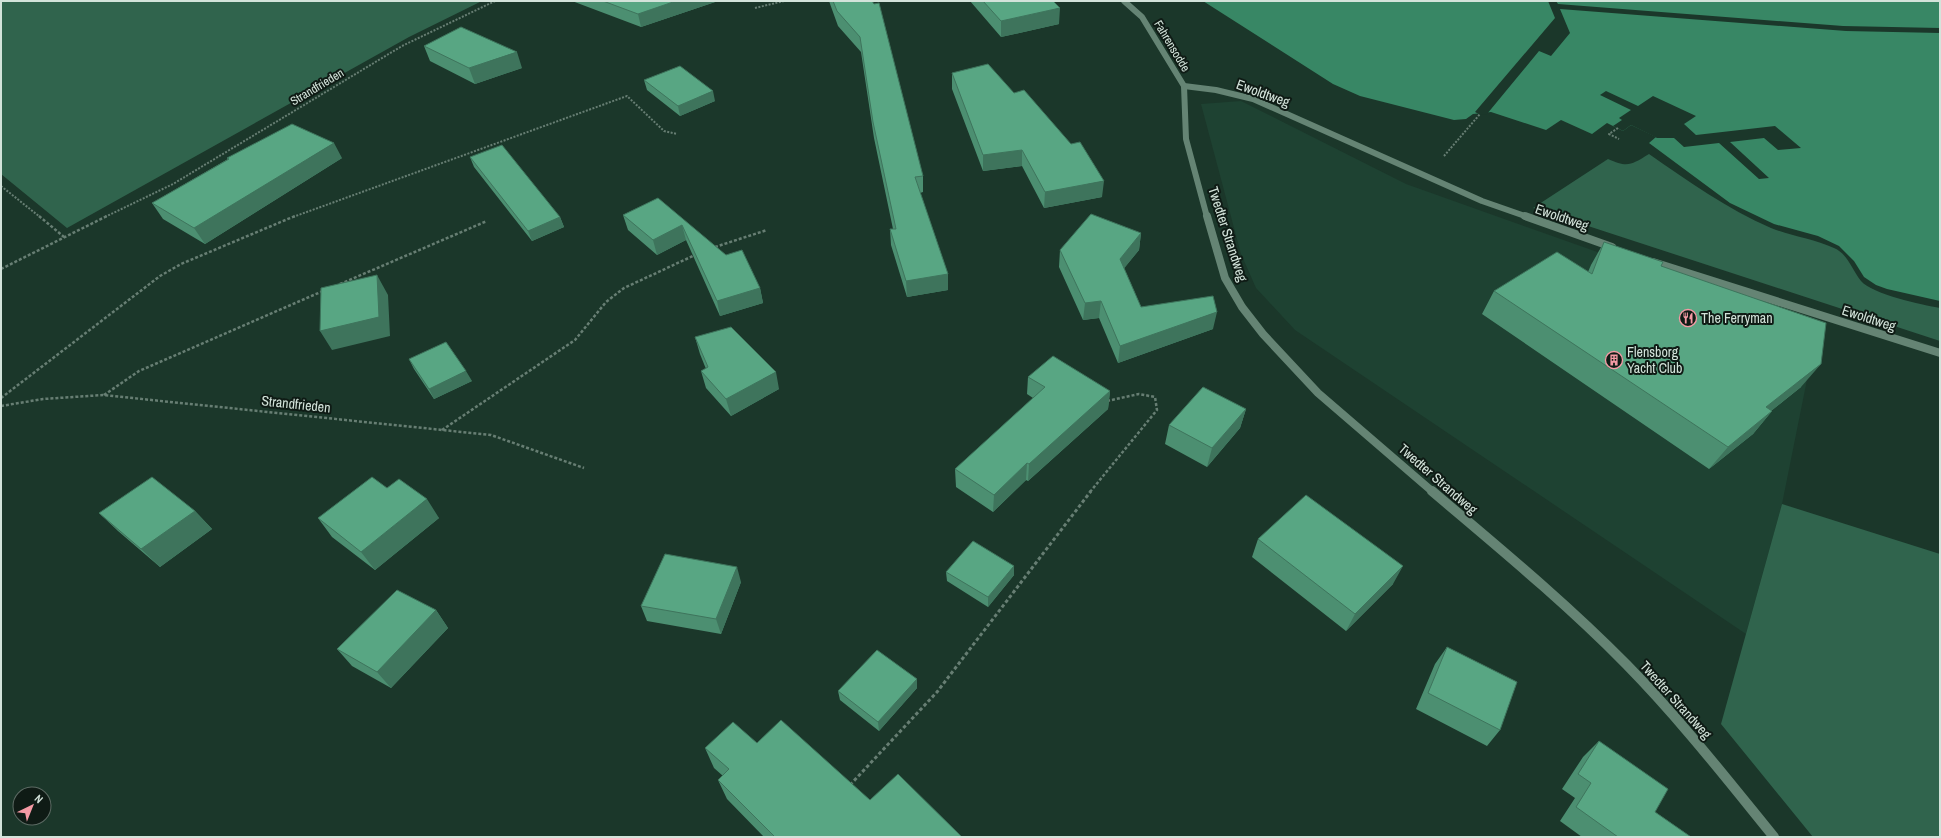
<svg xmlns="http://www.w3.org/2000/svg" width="1941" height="838" viewBox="0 0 1941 838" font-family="'Archivo Narrow',sans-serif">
<rect width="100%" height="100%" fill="#1b372a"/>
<path fill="#1e4232" d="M1241,101L1406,184L1817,330L1782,504L1746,634L1295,330L1256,288L1241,254L1201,104Z"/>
<path fill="#30644d" d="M1,1H482L409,37L67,228L1,174Z
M1649,154C1688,181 1727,209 1771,228C1791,236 1814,239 1834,248C1848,254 1852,270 1861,281C1872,294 1922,305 1940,308V341L1533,208L1608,159C1628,168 1631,165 1649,154Z
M1782,504L1940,554V837H1813L1721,724Z"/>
<path fill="#388765" d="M1203,1H1940V301L1887,289L1876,285L1864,277L1854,261L1839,246L1818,236L1774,224L1730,203L1649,143L1656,137L1631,125L1623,131L1607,123L1592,134L1561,120L1546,130L1491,112L1473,114L1466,119L1454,120L1360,96L1333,84Z"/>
<path fill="#1b372a" d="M1548,1H1556L1558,4L1843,26L1940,28V33L1846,31L1560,9L1570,33L1551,56L1539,51L1487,114L1481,115L1475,112L1555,18Z
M1606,91L1638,106L1653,96L1696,116L1684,124L1696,135L1775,126L1801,148L1778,150L1764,138L1730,142L1769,178L1759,179L1719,143L1684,147L1674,138H1657L1631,125L1623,131L1613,126L1622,120L1619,118L1631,110L1600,95Z"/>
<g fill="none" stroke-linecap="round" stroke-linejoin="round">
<path stroke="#677e73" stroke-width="2" stroke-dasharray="2 1.5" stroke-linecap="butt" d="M755,8L784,1
M1618,128L1609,134L1619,139
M1444,156L1480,114
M1,186L40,217
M105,217L173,184L402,46L495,1
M293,217L627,96L664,131L677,134"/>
<path stroke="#677e73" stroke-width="2.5" stroke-dasharray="3 2" stroke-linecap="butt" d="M39,216L64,237
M715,247L767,230
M1,269L107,216
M340,284L487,221
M104,395L139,371L323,291
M1,398L160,276L181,264L295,216
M1,406L43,399L103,395L491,435L584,468
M442,430L575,340L606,302L624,288L695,255
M1090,492L1157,410L1155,397L1139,394L1107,401"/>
<path stroke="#677e73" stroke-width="3" stroke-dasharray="3.5 2.5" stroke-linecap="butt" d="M850,785L937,692L1091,491"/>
<path stroke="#658474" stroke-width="6" d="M1184,86L1216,90L1253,99L1482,201L1528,217"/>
<path stroke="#658474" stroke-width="8" d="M1525,216L1612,247
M1653,262L1940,353"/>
<path stroke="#658474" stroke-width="6" d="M1124,1L1142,17L1184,86L1186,139L1207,217"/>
<path stroke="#658474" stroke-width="8" d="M1207,216L1225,278L1242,307L1263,334L1318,393L1433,492"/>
<path stroke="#658474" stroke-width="10" d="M1432,491C1498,547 1565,602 1626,664C1680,719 1726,778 1774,837"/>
</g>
<path fill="#4c8f71" d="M572,1H718L641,27Z
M829,1H872L923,176V192L920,193L948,274V290L907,297L891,245L890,229H893L874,138L861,52L838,26Z
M970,1H1053L1059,24L1001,37Z
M424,46L522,68L475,84L430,61Z
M952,73L1102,197L1044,208L1022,166L983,171L952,89Z
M644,80L715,101L680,116L647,90Z
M470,157L560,217L564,227L532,241L474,167Z
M227,158H342L205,244L163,219L152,203L228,159Z
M658,198L760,288L763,303L720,316L686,240L657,255L628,230L623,215Z
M1141,233L1139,250L1124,268L1141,307L1213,329L1118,363L1099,318L1083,320L1059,267L1060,250Z
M1604,242L1661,266L1801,387L1771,411H1772L1753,434L1709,469L1482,314L1494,291L1588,272L1591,265Z
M695,337L779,389L731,416L706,388L701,371L706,369L700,354Z
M409,359L472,381L434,399L414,369Z
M1028,377L1110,391L1108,409L1028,481L1026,480L993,512L956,487L955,469L1033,398L1027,394Z
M1246,409L1240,428L1207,467L1165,444L1169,425Z
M387,488L439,518L375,570L332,537L318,518Z
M195,511L212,529L160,567L118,531L99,513Z
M1258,539L1393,584L1346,631L1252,557Z
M946,572L1014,575L988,607L947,581Z
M741,582L721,634L647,621L641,606Z
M436,610L448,628L391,688L352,666L337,649Z
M1447,647L1500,730L1487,746L1416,709L1435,664Z
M917,679V688L879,731L840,700L838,691Z
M1599,741L1655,812L1691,837H1582L1560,821L1575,798L1562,789L1583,757Z
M757,743L870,800L962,837H764L727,799L718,780L723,776L714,768L705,748Z"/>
<path fill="#3e745c" d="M676,1H718L641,27L638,14Z
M1060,8L1059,24L1001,37V21Z
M517,52L522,68L475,84L469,68Z
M713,91L715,101L680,116L678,106Z
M334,143L342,158L205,244L194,228Z
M1022,150V166L983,171V155Z
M1104,181L1102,197L1044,208L1045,192Z
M560,217L564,227L532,241L528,231Z
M682,225L686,240L657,255L653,240Z
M1141,233L1139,250L1118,276L1120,259Z
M948,274V290L907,297L906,281Z
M377,275L388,295L390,336L332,350L320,331Z
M760,288L763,303L720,316L717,301Z
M1101,301L1099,318L1083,320L1085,303Z
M1217,312L1213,329L1118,363L1120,346Z
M1821,364L1801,387L1747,430L1766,407Z
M466,371L472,381L434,399L429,389Z
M776,372L779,389L731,416L726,399Z
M1110,391L1108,409L1028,481L1029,464Z
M1246,409L1240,428L1207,467L1212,448Z
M1772,411L1753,434L1709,469L1728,447Z
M1027,463L1026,480L993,512L994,495Z
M427,499L439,518L375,570L361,552Z
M195,511L212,529L160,567L141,549Z
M1014,566V575L988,607V597Z
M1403,566L1393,584L1346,631L1355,614Z
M737,567L741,582L721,634L716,619Z
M436,610L448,628L391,688L377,672Z
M917,679V688L879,731L878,722Z"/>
<path fill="#58a683" stroke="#3e745c" d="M603,1H676L638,14Z
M833,1H872L874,4L879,3L923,176L915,177L948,274L906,281L890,229H896L873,122L860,37L837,11Z
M983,1H1053L1060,8L1001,21Z
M461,27L517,52L469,68L424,46Z
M988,64L1014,93L1024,90L1071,144L1080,142L1104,181L1045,192L1022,150L983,155L952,73Z
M680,66L713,91L678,106L644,80Z
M292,124L334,143L194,228L152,203L229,159L227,158Z
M502,145L560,217L528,231L470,157Z
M658,198L726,255L742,250L760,288L717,301L682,225L653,240L623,215Z
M1091,214L1141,233L1120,259L1141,307L1213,296L1217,312L1120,346L1101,301L1085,303L1060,250Z
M1604,242L1663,262L1661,266L1826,323L1821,364L1766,407L1772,411L1728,447L1494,291L1557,252L1592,274Z
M377,275L379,317L320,331L321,288Z
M731,327L776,372L726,399L701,371L708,367L695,337Z
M446,342L466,371L429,389L409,359Z
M1053,356L1110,391L1029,464L1027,463L994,495L955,469L1045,387L1028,377Z
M1203,387L1246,409L1212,448L1169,425Z
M152,477L195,511L141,549L99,513Z
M372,477L387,488L399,479L427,499L361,552L318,518Z
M1306,495L1403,566L1355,614L1258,539Z
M973,541L1014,566L988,597L946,572Z
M665,554L737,567L716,619L641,606Z
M397,590L436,610L377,672L337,649Z
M1447,647L1517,682L1500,730L1428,693Z
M877,650L917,679L878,722L838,691Z
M781,720L870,800L898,774L962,837H775L718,780L729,769L705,748L733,722L757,743Z
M1599,741L1668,789L1655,812L1691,837H1618L1576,807L1591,783L1578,774Z"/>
<defs>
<g id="restaurant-ring" transform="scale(0.9)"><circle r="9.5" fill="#0f1b15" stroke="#f49aa4" stroke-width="1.5"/><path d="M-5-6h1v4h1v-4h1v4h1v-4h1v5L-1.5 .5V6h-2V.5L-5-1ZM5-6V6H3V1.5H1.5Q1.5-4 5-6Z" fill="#f49aa4"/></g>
<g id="building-ring" transform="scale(0.9)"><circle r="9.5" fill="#0f1b15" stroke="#f49aa4" stroke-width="1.5"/><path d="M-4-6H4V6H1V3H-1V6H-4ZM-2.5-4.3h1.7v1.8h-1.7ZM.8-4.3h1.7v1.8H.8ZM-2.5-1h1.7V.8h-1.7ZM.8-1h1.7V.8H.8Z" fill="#f49aa4"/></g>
</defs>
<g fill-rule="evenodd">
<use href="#restaurant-ring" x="1688" y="318"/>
<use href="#building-ring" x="1614" y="360"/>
</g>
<g text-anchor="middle" stroke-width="4" stroke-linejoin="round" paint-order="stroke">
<g font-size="12" fill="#d3e3da" stroke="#0f1b15">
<text transform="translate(1172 46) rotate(59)" y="4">Fahrensodde</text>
<text transform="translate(317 87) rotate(-31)" y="4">Strandfrieden</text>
</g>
<g font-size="14" fill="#d3e3da" stroke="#0f1b15">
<text transform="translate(1263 93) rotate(20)" y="5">Ewoldtweg</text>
<text transform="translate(1562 217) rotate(19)" y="5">Ewoldtweg</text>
<text transform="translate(1228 234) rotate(72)" y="5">Twedter Strandweg</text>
<text transform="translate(1869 318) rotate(18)" y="5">Ewoldtweg</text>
<text transform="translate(296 404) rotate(6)" y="5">Strandfrieden</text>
<text transform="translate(1438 479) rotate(41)" y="5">Twedter Strandweg</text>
<text transform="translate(1676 700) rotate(48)" y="5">Twedter Strandweg</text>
</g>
<g font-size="14" fill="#d3e3da" stroke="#0f1b15" text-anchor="start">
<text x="1701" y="323">The Ferryman</text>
<text x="1627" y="357">Flensborg<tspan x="1627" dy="16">Yacht Club</tspan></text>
</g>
</g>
<rect width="1941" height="838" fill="none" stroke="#d3e3da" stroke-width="4"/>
<g transform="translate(32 806) rotate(43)"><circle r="19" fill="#0f1b15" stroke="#5d6b64"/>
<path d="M0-3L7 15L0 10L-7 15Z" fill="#f49aa4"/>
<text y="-6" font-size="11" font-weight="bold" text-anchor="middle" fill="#d3e3da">N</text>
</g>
</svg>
